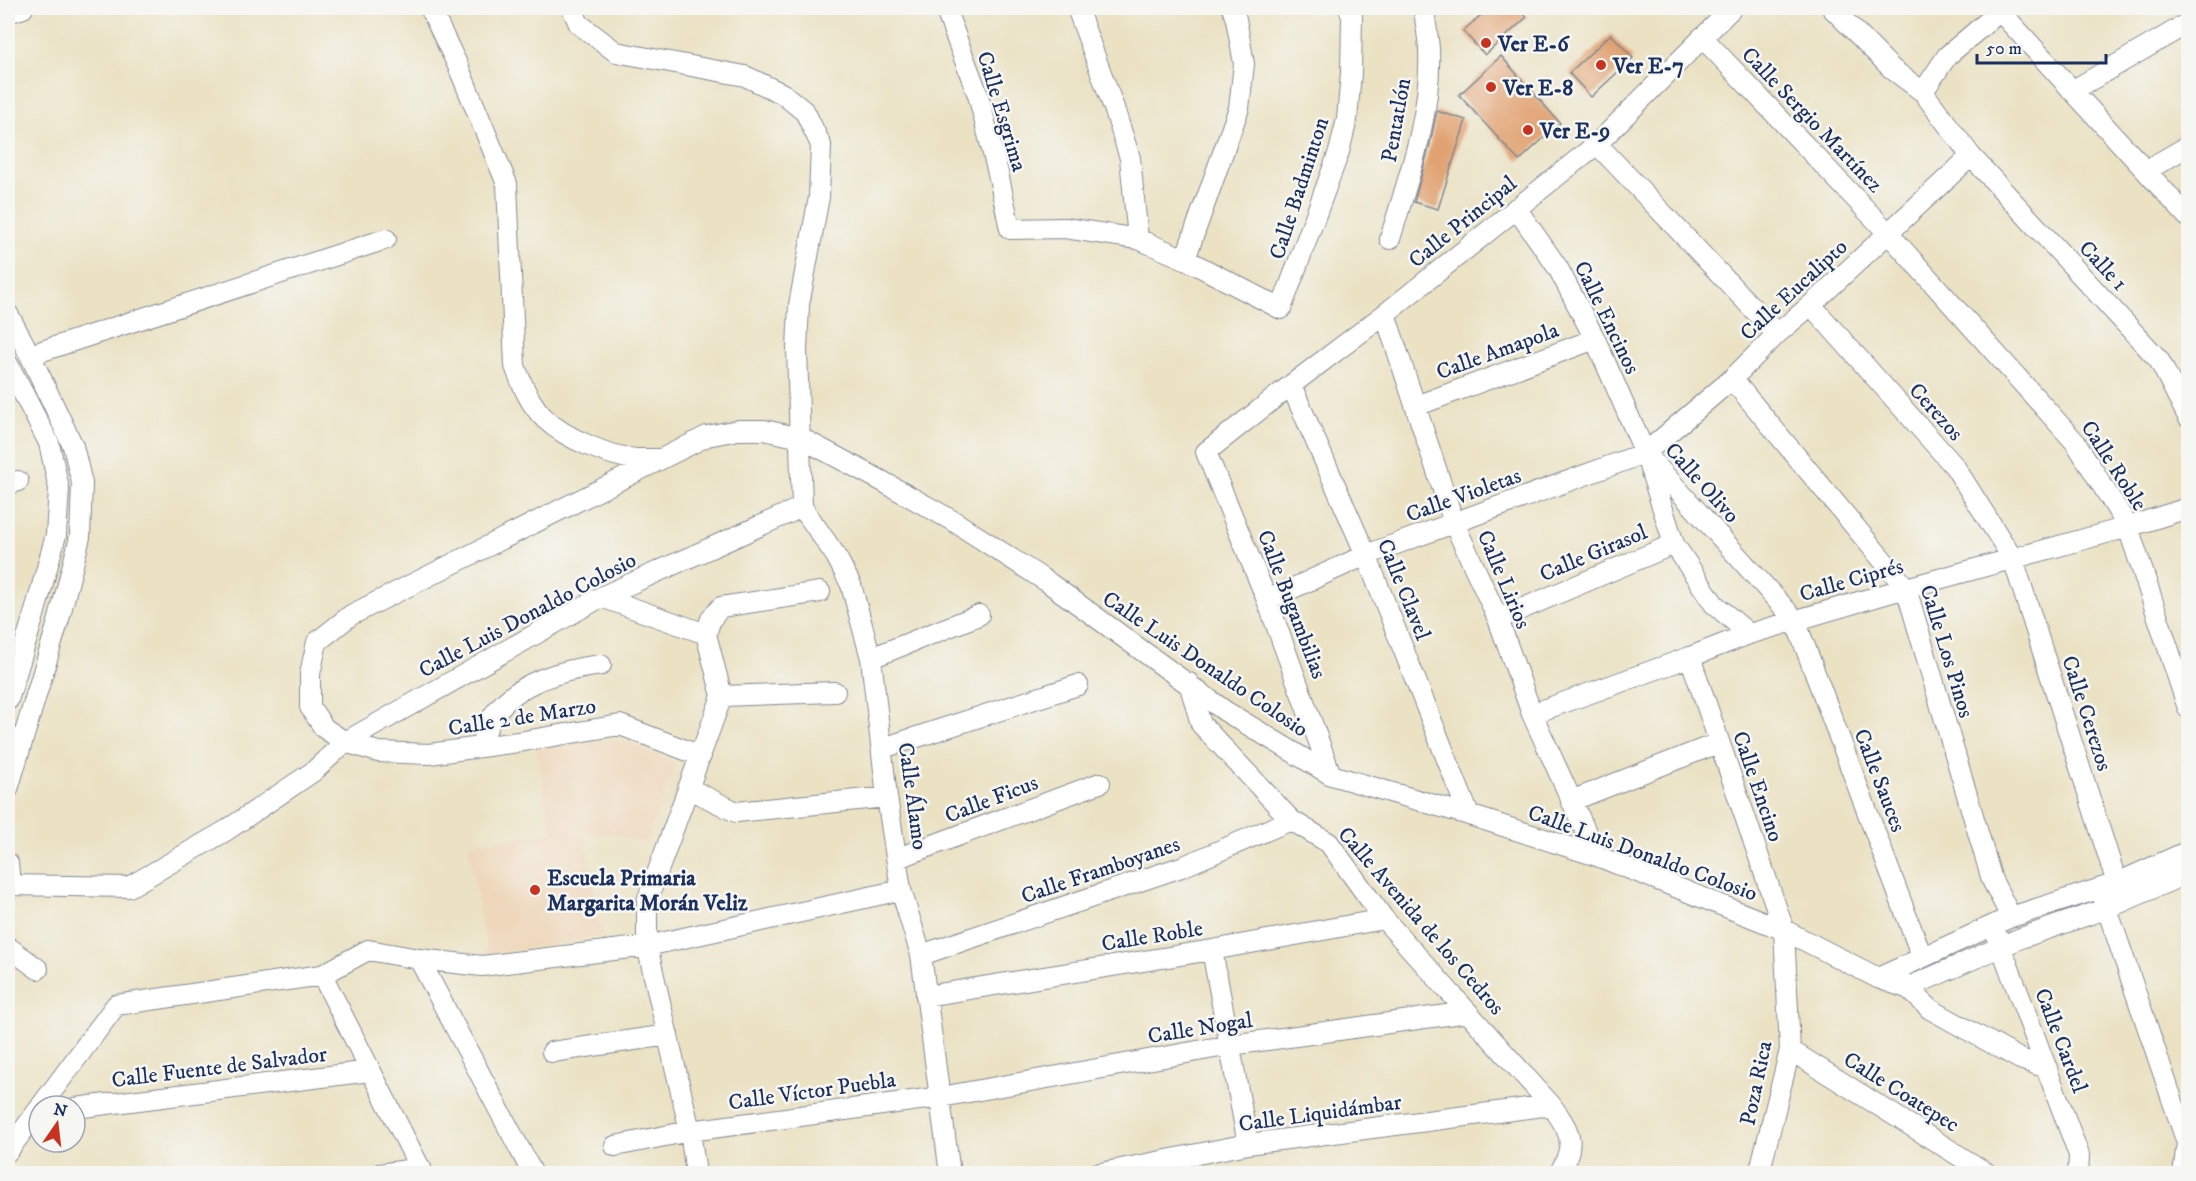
<svg xmlns="http://www.w3.org/2000/svg" width="2196" height="1181" viewBox="0 0 2196 1181" font-family="'IM FELL DW Pica',serif">
<rect width="100%" height="100%" fill="#f6f6f2"/>
<filter id="ink" filterUnits="userSpaceOnUse"><feTurbulence type="fractalNoise" baseFrequency=".0167" numOctaves="2"/><feDisplacementMap in="SourceGraphic" scale="12" xChannelSelector="R" yChannelSelector="G"/><feConvolveMatrix kernelMatrix="1 2 1 2 8 2 1 2 1" color-interpolation-filters="sRGB"/></filter>
<filter id="wash" filterUnits="userSpaceOnUse"><feTurbulence type="fractalNoise" baseFrequency=".008" numOctaves="4" result="noise"/><feDisplacementMap in="SourceGraphic" scale="24" xChannelSelector="R" yChannelSelector="G"/><feGaussianBlur stdDeviation="1.35" result="paint"/><feColorMatrix in="noise" values="0 0 0 0 0 0 0 0 0 0 0 0 0 0 0 0 0 1.4 0 .05"/><feComposite in="paint" operator="in"/></filter>
<g filter="url(#wash)">
<rect width="100%" height="100%" fill="#ebe2c4"/>
<path fill="#eed7bb" d="M591,739L616,740L638,746L676,762L646,844L611,834L584,831L603,936L487,955L468,844L552,833L536,745Z"/>
<g id="blocks">
<path fill="#e09d6b" d="M1489,8H1518L1527,17L1485,55L1463,31Z
M1611,34L1633,58L1591,97L1569,73Z
M1501,56L1560,123L1519,161L1459,95Z
M1437,111L1466,120L1438,209L1414,202L1429,148Z"/>
</g>
</g>
<g filter="url(#ink)">
<use href="#blocks" fill-opacity="0" stroke="#838891" stroke-width="1.5"/>
<g fill="none" stroke-linecap="round" stroke-linejoin="round">
<g stroke="#838891" stroke-width="22">
<path id="minor" d="M430,8L458,66L507,184L515,366C522,385 530,404 545,419C565,438 608,456 635,459C642,459 650,459 658,459
M572,8L579,24L616,52L745,76L783,94L805,112L821,145L819,197L799,305L797,349L802,507L836,556L851,585L871,658L887,797L901,890L921,955L950,1174
M945,8L978,95L998,173L1010,229L1065,228L1138,239L1185,259L1281,309L1339,152L1347,119L1351,73L1352,17L1349,8
M1077,8L1114,108L1130,158L1138,239
M1832,8L1892,69L1923,92L1971,156L2159,360L2188,417
M1997,8L2188,217
M8,13L23,8
M1702,37L1888,233L2076,443L2128,527L2188,708
M2072,91L2188,23
M1923,92L1947,56L2000,11
M1597,144L1777,334
M2147,170L2188,146
M1516,208L1558,268L1595,339L1645,453L1674,544L1714,604L1749,634
M1390,239C1408,179 1432,113 1429,49C1428,35 1425,21 1424,8
M1185,259L1239,108L1244,64L1236,19L1232,8
M1811,305L1955,467L2013,559L2117,883
M8,314L30,355L73,446L82,483L80,537L59,619L8,789
M1385,314L1454,523L1498,619L1532,714L1597,856
M30,355L386,239
M8,364L49,443L59,489L56,535L34,615L8,700
M1732,379L1906,588L1992,880L2011,917
M1291,385L1366,555L1469,815
M1416,406L1595,339
M1645,453L1795,620L1922,957
M8,485L18,481
M601,597L706,634
M1267,600L1366,555L1645,453L1732,379L1777,334L1811,305L1971,156
M1498,619L1674,544
M706,634L711,619L721,607L820,592
M1690,657L1784,930L1790,1050L1759,1174
M871,658L979,615
M1189,683L1201,724L1291,820L1329,843L1384,919L1551,1105C1571,1132 1577,1143 1559,1174
M722,696L835,692
M1532,714L1690,657L1749,634L1906,588L2128,527L2188,508
M480,747C484,737 487,725 493,716C517,681 562,670 601,665
M883,748L1078,685
M701,756L620,725L518,742L429,754L378,752L345,742L324,728L310,707V674L317,642L351,615L707,436L738,430H764L801,438L880,480L955,522L1049,583L1225,711L1331,775L1469,815L1597,856L1784,930L1878,978L1907,988L2021,938L2108,908L2188,873
M1331,775L1267,600L1206,452L1291,385L1385,314L1597,144L1732,8
M688,788L736,812L887,797
M1571,801L1718,743
M898,858L1100,783
M8,863L9,874L8,883
M8,885L129,887L227,830L314,771L345,742L601,597L802,507
M2103,897L2187,1143L2183,1174
M1997,936L2079,1155L2078,1174
M8,947L38,969
M1212,950L1248,1144
M921,955L1184,866L1291,820
M419,959L533,1174
M322,975L423,1174
M1878,978L2011,917L2117,883L2188,851
M1900,980L1930,1009L2020,1059L2047,1068
M926,996L1212,950L1384,919
M1790,1050L1988,1174
M552,1052L668,1035
M41,1106L116,1005L322,975L368,950L419,959L482,966L647,946L901,890
M75,1108L370,1071
M615,1146L690,1131L941,1097L1231,1045L1468,1012
M8,1151L39,1109
M380,1174L421,1168
M696,1174L690,1131L647,946V901L722,696L706,634
M1096,1174L1248,1144L1551,1105"/>
</g>
<use href="#minor" stroke="#fff" stroke-width="20"/>
</g>
</g>
<g fill="#c8321e" stroke="#f6f6f2" stroke-width="2">
<circle cx="1486" cy="43" r="6"/>
<circle cx="1601" cy="65" r="6"/>
<circle cx="1491" cy="87" r="6"/>
<circle cx="1528" cy="130" r="6"/>
<circle cx="535" cy="890" r="6"/>
</g>
<g text-anchor="middle" stroke-width="5" stroke-linejoin="round" paint-order="stroke">
<g font-size="22" font-weight="bold" fill="#1b2f5e" stroke="#f6f6f2" text-anchor="start">
<text x="1498" y="51">Ver E-6</text>
<text x="1613" y="73">Ver E-7</text>
<text x="1503" y="95">Ver E-8</text>
<text x="1540" y="138">Ver E-9</text>
<text x="547" y="885">Escuela Primaria<tspan x="547" dy="25">Margarita Morán Veliz</tspan></text>
</g>
<g font-size="22" fill="#1b2f5e" stroke="#f6f6f2">
<text transform="translate(1003 111) rotate(73)" y="8">Calle Esgrima</text>
<text transform="translate(1813 119) rotate(46)" y="8">Calle Sergio Martínez</text>
<text transform="translate(1395 120) rotate(-80)" y="8">Pentatlón</text>
<text transform="translate(1298 188) rotate(-72)" y="8">Calle Badminton</text>
<text transform="translate(1462 221) rotate(-39)" y="8">Calle Principal</text>
<text transform="translate(2104 265) rotate(47)" y="8">Calle 1</text>
<text transform="translate(1793 289) rotate(-43)" y="8">Calle Eucalipto</text>
<text transform="translate(1608 317) rotate(64)" y="8">Calle Encinos</text>
<text transform="translate(1497 350) rotate(-20)" y="8">Calle Amapola</text>
<text transform="translate(1937 411) rotate(48)" y="8">Cerezos</text>
<text transform="translate(2115 465) rotate(57)" y="8">Calle Roble</text>
<text transform="translate(1703 482) rotate(48)" y="8">Calle Olivo</text>
<text transform="translate(1463 494) rotate(-20)" y="8">Calle Violetas</text>
<text transform="translate(1593 552) rotate(-23)" y="8">Calle Girasol</text>
<text transform="translate(1505 579) rotate(67)" y="8">Calle Lirios</text>
<text transform="translate(1851 579) rotate(-16)" y="8">Calle Ciprés</text>
<text transform="translate(1405 589) rotate(68)" y="8">Calle Clavel</text>
<text transform="translate(1293 604) rotate(69)" y="8">Calle Bugambilias</text>
<text transform="translate(527 614) rotate(-28)" y="8">Calle Luis Donaldo Colosio</text>
<text transform="translate(1948 651) rotate(73)" y="8">Calle Los Pinos</text>
<text transform="translate(1206 663) rotate(34)" y="8">Calle Luis Donaldo Colosio</text>
<text transform="translate(2088 713) rotate(72)" y="8">Calle Cerezos</text>
<text transform="translate(522 716) rotate(-9)" y="8">Calle 2 de Marzo</text>
<text transform="translate(1881 780) rotate(69)" y="8">Calle Sauces</text>
<text transform="translate(1759 786) rotate(71)" y="8">Calle Encino</text>
<text transform="translate(914 796) rotate(82)" y="8">Calle Álamo</text>
<text transform="translate(991 798) rotate(-21)" y="8">Calle Ficus</text>
<text transform="translate(1643 852) rotate(20)" y="8">Calle Luis Donaldo Colosio</text>
<text transform="translate(1100 869) rotate(-19)" y="8">Calle Framboyanes</text>
<text transform="translate(1422 920) rotate(49)" y="8">Calle Avenida de los Cedros</text>
<text transform="translate(1152 935) rotate(-9)" y="8">Calle Roble</text>
<text transform="translate(1200 1027) rotate(-9)" y="8">Calle Nogal</text>
<text transform="translate(2062 1040) rotate(69)" y="8">Calle Cardel</text>
<text transform="translate(219 1066) rotate(-7)" y="8">Calle Fuente de Salvador</text>
<text transform="translate(1755 1083) rotate(-78)" y="8">Poza Rica</text>
<text transform="translate(812 1090) rotate(-8)" y="8">Calle Víctor Puebla</text>
<text transform="translate(1902 1091) rotate(32)" y="8">Calle Coatepec</text>
<text transform="translate(1320 1112) rotate(-8)" y="8">Calle Liquidámbar</text>
</g>
</g>
<rect width="2196" height="1181" fill="none" stroke="#f6f6f2" stroke-width="30"/>
<g transform="translate(57 1124) rotate(14)"><circle r="28" fill="#f6f6f2" stroke="#9ea6b7" stroke-width="1.5"/>
<path d="M0-4.5L10 22L0 15L-10 22Z" fill="#c8321e"/>
<text y="-9" font-size="16" font-weight="bold" text-anchor="middle" fill="#1b2f5e">N</text>
</g>
<path d="M1977 54v9h129v-9" fill="none" stroke="#1b2f5e" stroke-width="3"/>
<text x="1986" y="54" font-size="18" fill="#1b2f5e" stroke="#f6f6f2" stroke-width="4.5" paint-order="stroke">50 m</text>
</svg>
